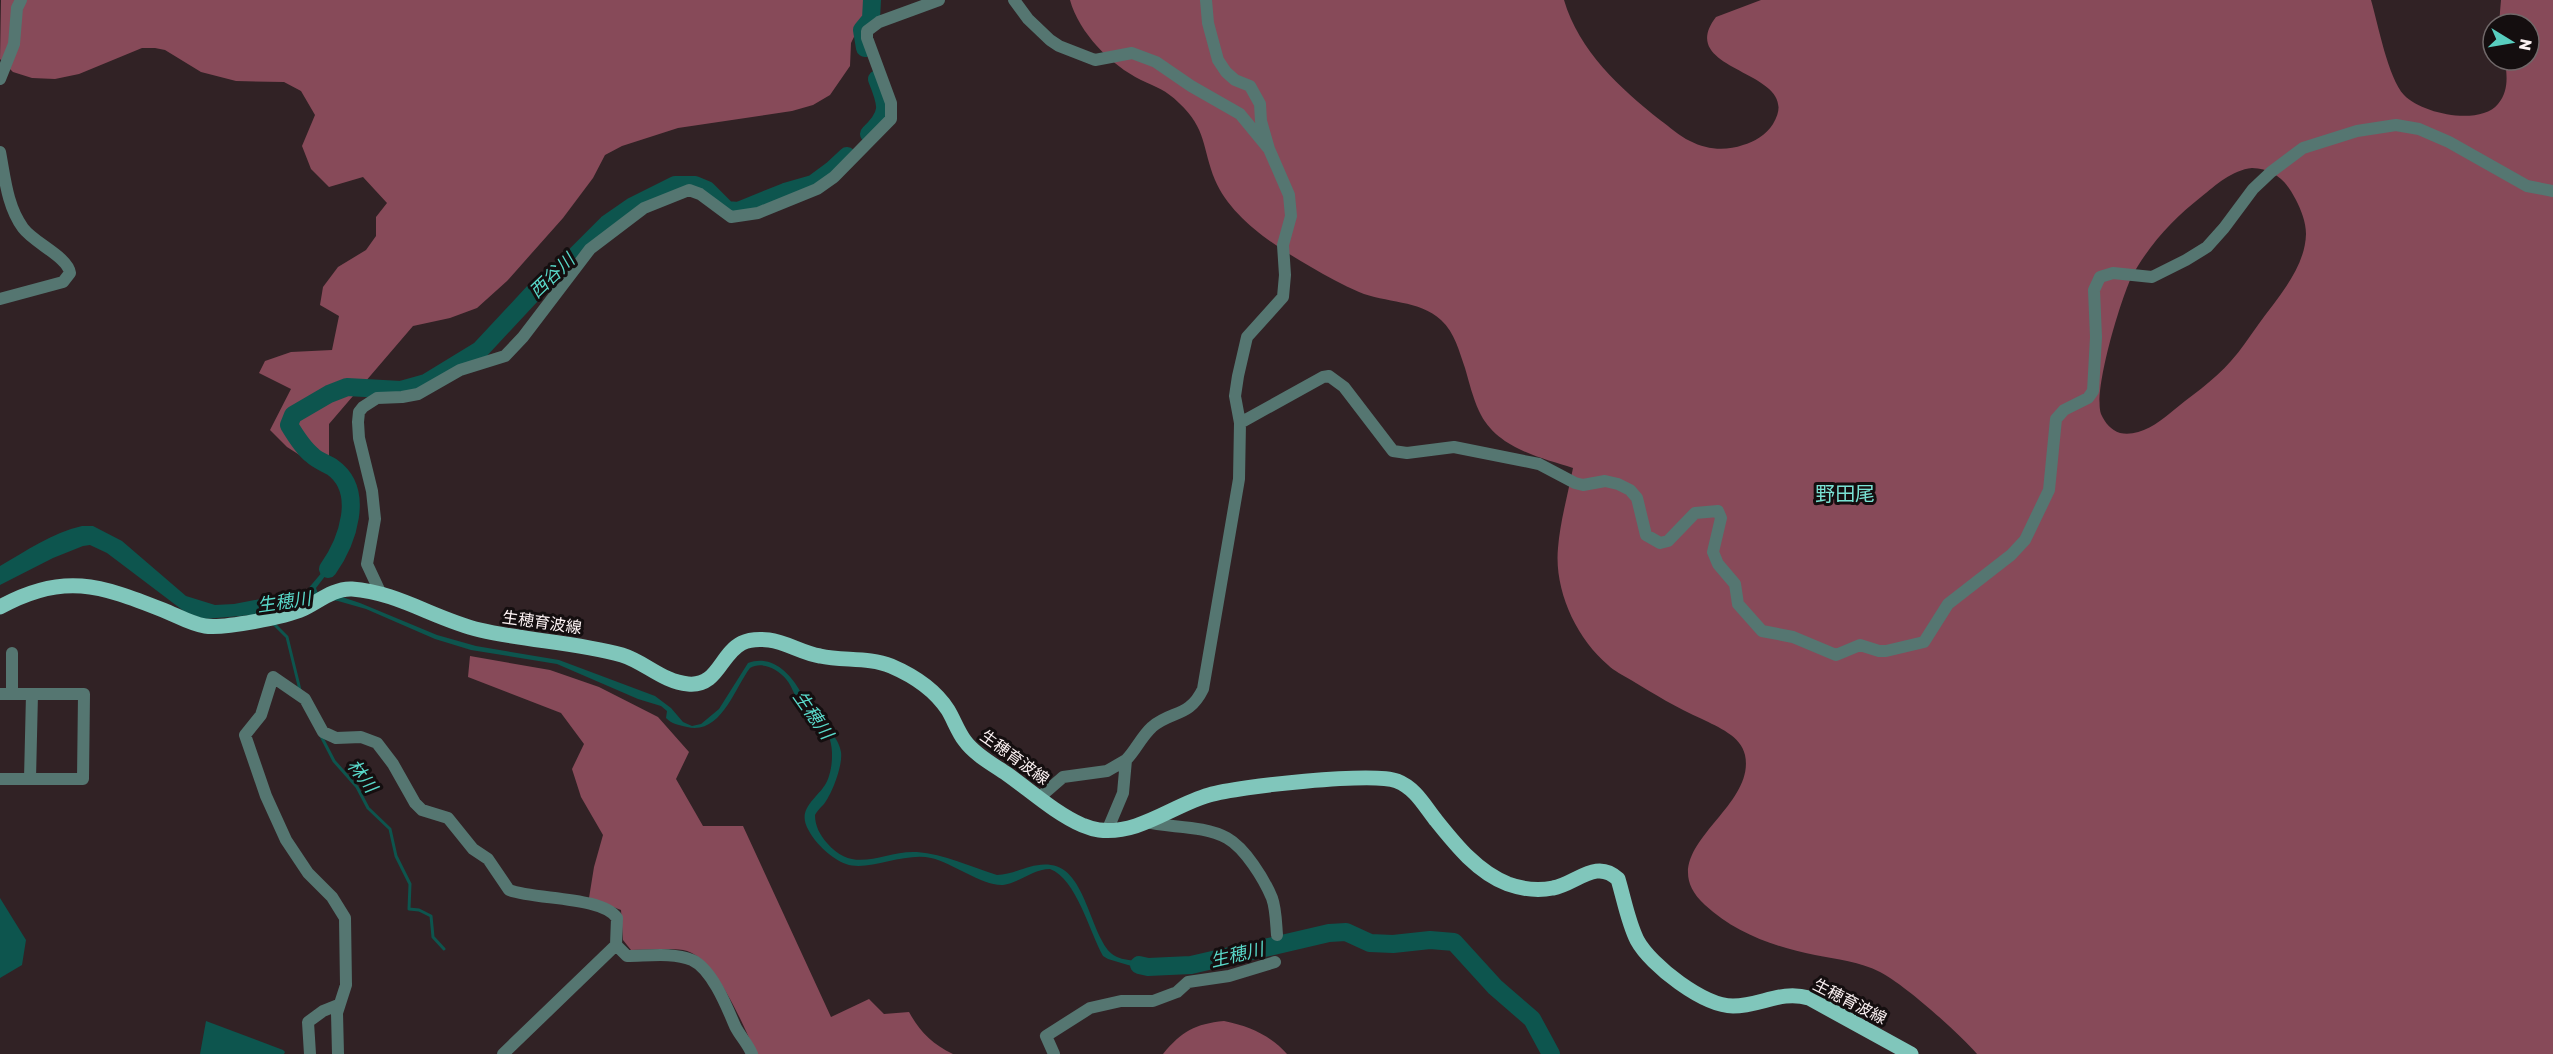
<svg xmlns="http://www.w3.org/2000/svg" width="2553" height="1054" viewBox="0 0 2553 1054" font-family="Rubik,'Noto Sans JP',sans-serif">
<rect width="100%" height="100%" fill="#312225"/>
<path fill="#874a59" fill-rule="evenodd" d="M1,0H872L851,43L850,66L830,95L813,105L792,111L678,128L622,146L605,155L593,178L563,218L507,281L477,308L450,318L413,326L329,424V459L312,463L287,447L270,430L291,389L259,373L265,361L291,352L332,350L339,316L320,305L323,287L338,267L366,250L376,236V217L387,203L363,177L329,187L311,169L302,146L315,115L301,91L284,82L236,81L201,72L165,50L155,48H142L79,74L55,79L32,78L13,72L0,59Z
M1070,0H1564C1579,51 1620,88 1660,120C1670,127 1679,136 1690,141C1707,150 1726,151 1743,145C1754,142 1766,135 1773,124C1807,69 1672,74 1716,17L1761,0H2371C2378,24 2388,78 2404,95C2422,114 2480,126 2498,104C2509,91 2507,76 2505,60H2529V24H2499L2501,0H2553V1054H1977C1959,1033 1904,984 1880,972C1861,962 1836,959 1815,955C1775,947 1735,933 1705,905C1647,851 1757,811 1745,755C1741,736 1718,727 1702,719C1677,708 1654,694 1631,680C1623,675 1614,671 1608,665C1576,638 1554,590 1558,548C1560,522 1568,494 1573,468C1539,457 1496,448 1479,411C1473,398 1469,382 1465,368C1459,351 1455,333 1441,320C1420,300 1385,303 1359,292C1343,285 1326,276 1311,267C1276,247 1231,218 1215,180C1202,148 1207,129 1179,103C1166,90 1156,87 1141,80C1111,65 1079,33 1070,0ZM2252,168C2274,169 2286,180 2296,200C2301,210 2306,222 2306,234C2305,269 2277,298 2258,325C2249,337 2241,350 2231,361C2214,381 2189,397 2169,414C2156,425 2137,437 2120,433C2111,430 2105,423 2101,414C2093,391 2120,302 2131,278C2148,246 2173,219 2201,197C2216,185 2232,170 2252,168Z
M470,656L550,670L599,687L658,717L689,752L676,779L703,826H743L831,1017L869,999L884,1014L909,1012C920,1032 932,1044 953,1054H757C743,1027 716,955 683,950C667,948 648,950 631,950L623,940L621,910L589,898L594,867L603,835L581,797L572,769L584,744L561,713L468,677Z
M1224,1021C1249,1026 1270,1035 1287,1054H1163C1182,1031 1195,1024 1224,1021Z"/>
<path fill="#0d554e" d="M82,526H93L122,541L186,596L215,605L234,604L307,590L329,564L338,547L341,548L336,562L316,588L318,594L342,597L360,603L437,635L476,646L559,660L655,696L671,708L683,722L692,726L701,724L719,709L748,663C771,654 790,673 800,691C803,697 804,703 807,708C817,723 838,732 841,752C843,765 832,794 824,804C820,808 818,810 815,815C815,826 820,835 827,843C855,876 883,850 917,852C944,854 971,867 997,875C1015,875 1031,862 1051,865C1086,869 1090,935 1112,954C1123,963 1143,959 1156,964C1161,965 1165,968 1169,970L1148,971L1108,959L1103,956C1090,933 1076,878 1050,869C1033,869 1019,883 1003,885C982,886 953,863 931,858C904,852 868,872 846,864C832,859 816,844 809,831C796,810 815,800 825,785C832,774 834,753 830,740C826,727 810,722 803,711C796,701 794,689 786,679C778,669 762,661 750,668C734,689 721,735 687,727C678,725 672,724 666,718L667,711L661,706L638,699L557,664L471,650L435,639L366,609L338,601L314,598L252,615L204,619L185,612L107,553L90,545L83,546L53,558L0,585V566C26,551 52,533 82,526Z
M0,898L26,940L22,965L0,978Z
M206,1021L283,1050L285,1052L284,1054H200Z"/>
<g fill="none" stroke-linecap="round" stroke-linejoin="round">
<path stroke="#0d554e" stroke-width="3" d="M273,623L287,637L300,690
M321,736L334,761L357,787L368,808L390,829L396,856L410,884L409,909L419,910L431,916L433,937L444,949"/>
<path stroke="#0d554e" stroke-width="18" d="M865,48L862,30L871,19L872,0
M869,134C890,114 888,106 877,79
M328,569C347,542 366,491 332,467C326,463 318,461 312,455C303,448 295,435 289,425L293,415L329,394L347,387L401,390L426,383L480,350L534,292L569,262L607,224L633,206L675,185H695L707,190L727,210L738,211L785,192L813,184L832,170L847,156
M1139,965L1148,967L1191,965L1329,933L1346,932L1370,943L1393,944L1430,940L1454,942L1495,987L1532,1019L1551,1054"/>
<path stroke="#557671" stroke-width="12" d="M1014,0L1028,19L1050,40L1059,46L1095,60L1132,53L1156,62L1191,86L1240,114L1268,148
M0,79L14,44L17,8L21,0
M0,152C5,178 7,206 23,228C34,243 68,257 70,273L63,282L0,299
M1240,423L1323,377L1329,376L1344,387L1393,451L1407,453L1454,447L1539,464L1575,483L1583,485L1605,481L1618,484L1630,490L1637,498L1646,535L1660,543L1668,541L1695,513L1718,511L1721,518L1713,552L1718,564L1735,584L1738,604L1762,631L1793,637L1836,655L1860,645L1879,651H1886L1924,642L1948,604L2011,555L2025,540L2049,490L2056,419L2064,410L2088,398L2093,391L2096,337L2094,290L2100,277L2113,273L2152,277L2186,260L2207,247L2224,228L2253,189L2271,172L2303,148L2357,131L2396,125L2419,129L2449,142L2527,186L2553,191
M381,594L367,564L375,519L372,491L359,438L358,422L359,412L363,407L377,398L402,397L418,394L460,370L505,356L523,337L590,249L644,208L689,190L700,194L731,217L758,213L817,189L834,177L891,119V103L867,38V31L879,22L939,0
M0,694H32L30,779H0
M12,694V653
M30,779H83L84,694H32
M1040,797L1063,777L1107,771L1126,760
M1145,822C1171,828 1203,825 1227,838C1245,848 1264,879 1272,898C1276,909 1276,923 1277,935
M1107,831L1123,793L1126,760C1136,750 1141,737 1152,727C1172,710 1189,718 1203,689L1239,479L1240,423L1235,396L1238,376L1247,337L1283,297L1285,275L1283,245L1291,216L1289,195L1269,149L1261,121L1260,104L1250,86L1235,80L1226,72L1218,60L1208,23L1206,0
M310,1054L308,1022L323,1011L338,1005
M338,1054L337,1013L346,985L345,918L332,897L308,873L286,840L266,796L245,735L261,715L273,677L305,699L323,732L336,738L361,737L377,743L393,764L415,803L422,810L448,818L473,849L488,859L509,890C535,900 602,896 617,918L616,945L627,956C647,956 673,952 692,960C712,969 727,1007 735,1026C740,1036 748,1044 752,1054
M503,1054L616,945
M1054,1054L1046,1036L1090,1008L1121,1001H1153L1177,992L1188,982L1229,976L1275,962"/>
<path stroke="#80c6bb" stroke-width="15" d="M0,607C63,572 100,585 163,610C176,615 191,624 205,626C223,629 285,617 303,609C318,602 334,588 352,589C397,592 437,620 480,630C527,641 576,642 622,655C645,662 663,682 688,684C718,687 720,654 742,643C750,639 760,639 769,640C786,642 802,653 820,656C843,661 869,657 891,666C912,675 935,690 948,710C954,720 958,732 965,741C975,755 994,765 1007,774C1031,791 1055,813 1082,825C1089,828 1091,829 1099,830C1139,835 1173,805 1209,795C1239,786 1372,772 1397,781C1415,788 1424,805 1435,819C1455,844 1477,872 1508,884C1522,889 1538,891 1553,888C1576,884 1596,858 1618,879C1624,899 1628,922 1637,940C1651,966 1704,1006 1733,1006C1761,1006 1780,990 1809,998L1911,1054"/>
</g>
<g text-anchor="middle" stroke-width="6" stroke-linejoin="round" paint-order="stroke">
<g font-size="16" fill="#faf0f1" stroke="#140e0f">
<text transform="translate(542 622) rotate(8)" y="6">生穂育波線</text>
<text transform="translate(1015 757) rotate(36)" y="6">生穂育波線</text>
<text transform="translate(1850 1001) rotate(27)" y="6">生穂育波線</text>
</g>
<g font-size="18" font-style="italic" fill="#59d8c9" stroke="#140e0f">
<text transform="translate(552 276) rotate(-44)" y="6">西谷川</text>
<text transform="translate(284 602) rotate(-8)" y="6">生穂川</text>
<text transform="translate(813 715) rotate(55)" y="6">生穂川</text>
<text transform="translate(362 776) rotate(54)" y="6">林川</text>
<text transform="translate(1237 955) rotate(-13)" y="6">生穂川</text>
</g>
<g font-size="20" fill="#7ae2d4" stroke="#140e0f">
<text x="1845" y="501">野田尾</text>
</g>
</g>
<g transform="translate(2511 42) rotate(101)"><circle r="28" fill="#140e0f" stroke="#706869" stroke-width="1.5"/>
<path d="M0-4.5L10 22L0 15L-10 22Z" fill="#58cebf"/>
<text y="-9" font-size="16" font-weight="bold" text-anchor="middle" fill="#faf0f1">N</text>
</g>
</svg>
